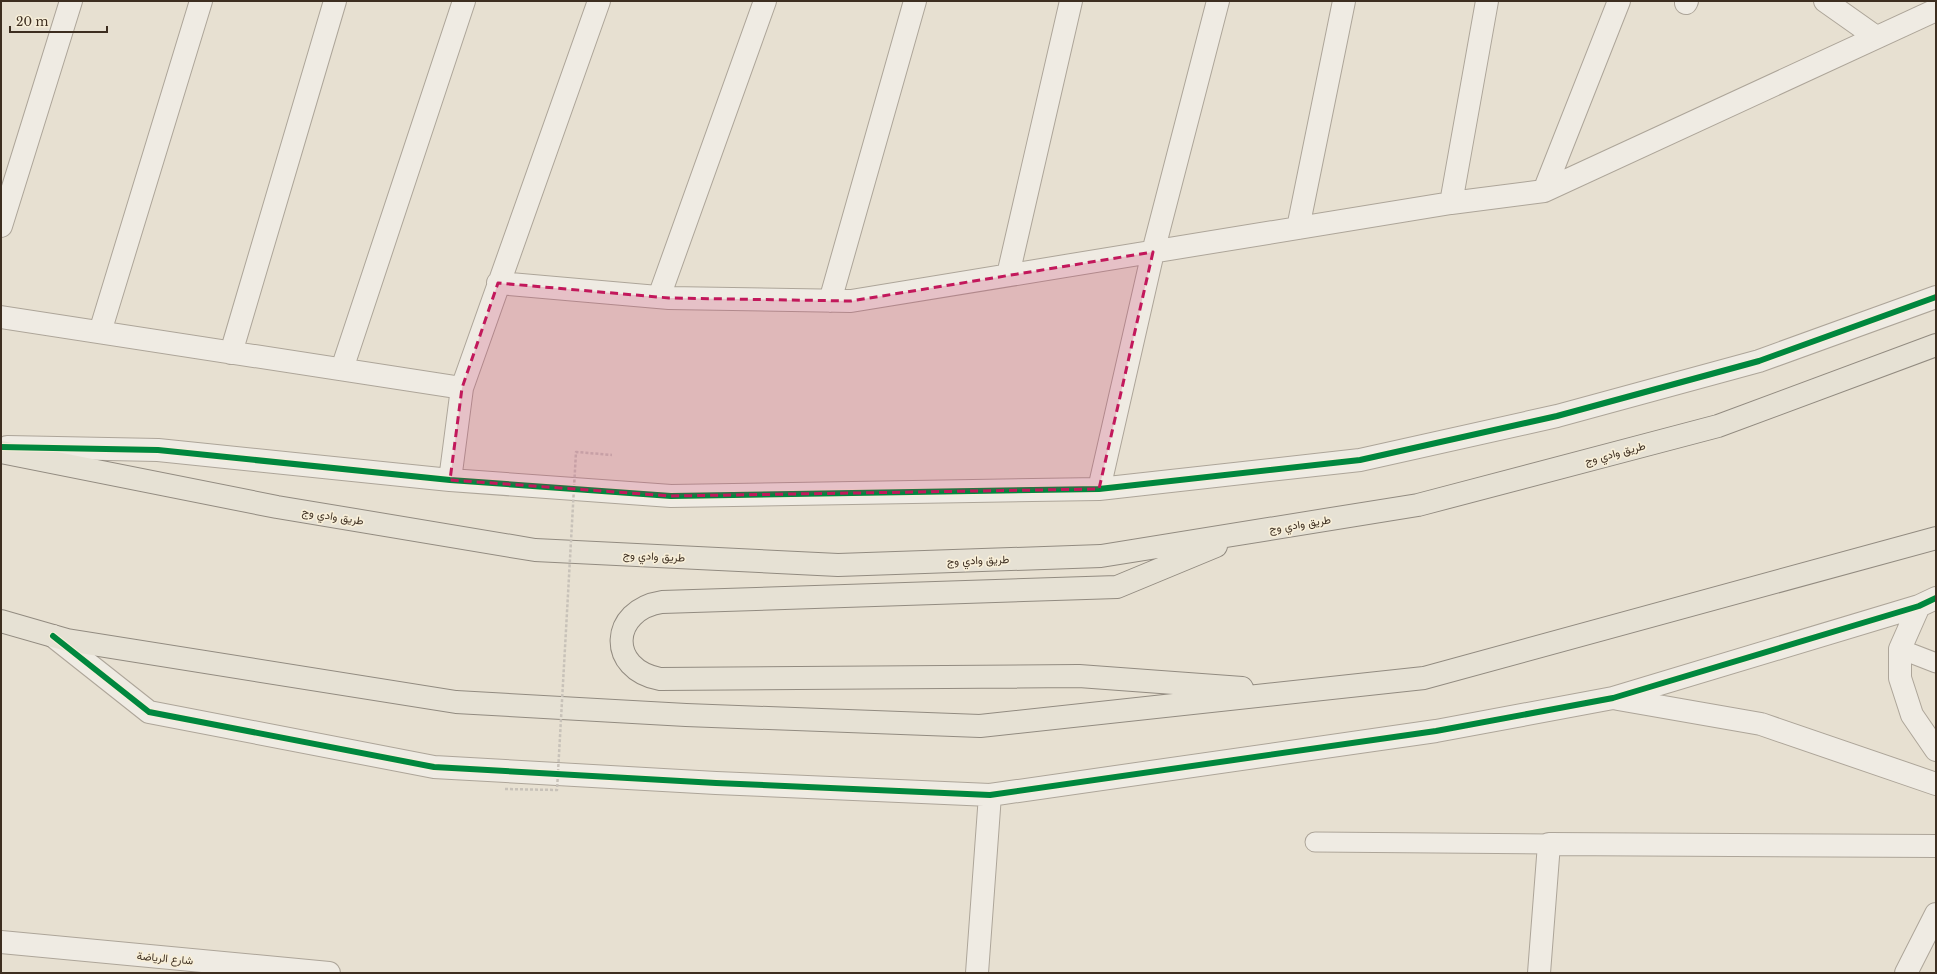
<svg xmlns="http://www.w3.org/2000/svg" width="1937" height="974" viewBox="0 0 1937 974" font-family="'Libre Baskerville',Vazirmatn,serif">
<rect width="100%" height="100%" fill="#e7e0d1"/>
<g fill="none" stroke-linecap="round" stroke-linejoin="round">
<g stroke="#ada599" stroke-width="21">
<path id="lane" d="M1900,649L1936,663
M1315,842L1549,844"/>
</g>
<g stroke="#ada599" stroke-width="24">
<path id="street" d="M1825,1L1876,37
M1686,3L1687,1
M1544,191L1619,1
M1451,203L1487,1
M1,226L71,1
M1298,228L1344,1
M1008,275L1071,1
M498,283L669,298L851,301L1451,203L1544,191L1936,10
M659,297L765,1
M830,301L915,1
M1,317L462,388L599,1
M100,332L201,1
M231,353L335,1
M342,369L464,1
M7,447L158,450L450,480L671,496L1099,489L1360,460L1557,416L1759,361L1936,297
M450,480L462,388
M1099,489L1153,252L1218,1
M1919,606L1900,649V678L1912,715L1936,750
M53,636L149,712L434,767L716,783L990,795L1436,731L1613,698L1919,606L1936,598
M1618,699L1761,724L1936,784
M1,942L329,973
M977,973L990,795
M1539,973L1549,844L1936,846
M1906,973L1936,914"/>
</g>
<g stroke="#928b80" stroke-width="24">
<path id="primary" d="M1,452L277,507L535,550L838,565L1101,556L1418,505L1718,426L1936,345
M1216,546L1117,587L662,602C610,610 607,669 660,679L1079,676L1242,688
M1,621L67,640L456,702L686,715L980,726L1424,678L1936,538"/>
</g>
<use href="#lane" stroke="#efebe3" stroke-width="19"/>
<use href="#street" stroke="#efebe3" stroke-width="22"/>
<use href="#primary" stroke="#e6e1d4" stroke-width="22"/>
<path stroke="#c8c2b9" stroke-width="2.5" stroke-dasharray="3 2" stroke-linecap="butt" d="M505,789L557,790L576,452L612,455"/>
<g stroke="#f7eed8" stroke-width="8">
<path id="cycleway" d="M1,447L158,450L450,480L671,496L1099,489L1360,460L1557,416L1759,361L1936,297
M53,636L149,712L434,767L716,783L990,795L1436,731L1613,698L1919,606L1936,598"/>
</g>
<use href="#cycleway" stroke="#00873e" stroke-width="6"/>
</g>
<path fill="#c2185b" fill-opacity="0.2" stroke="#c2185b" stroke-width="3" stroke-dasharray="8 5" stroke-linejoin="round" d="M1153,252L1099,489L671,496L450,480L462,388L498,283L669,298L851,301Z"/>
<g text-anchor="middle" stroke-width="3.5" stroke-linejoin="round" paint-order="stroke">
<g font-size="11" fill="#3d2e20" stroke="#f7eed8">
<text transform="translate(1615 453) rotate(-15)" y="4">طريق وادي وج</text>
<text transform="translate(333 516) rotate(9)" y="4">طريق وادي وج</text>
<text transform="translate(1300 524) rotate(-9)" y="4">طريق وادي وج</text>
<text transform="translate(654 556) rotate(3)" y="4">طريق وادي وج</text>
<text transform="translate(978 560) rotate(-2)" y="4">طريق وادي وج</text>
<text transform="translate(165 958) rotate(5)" y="4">شارع الرياضة</text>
</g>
</g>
<rect width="1937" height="974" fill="none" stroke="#3d2e20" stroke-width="4"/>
<path d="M10 26v6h97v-6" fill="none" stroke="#3d2e20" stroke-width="2"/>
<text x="16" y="26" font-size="12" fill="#3d2e20" stroke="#f7eed8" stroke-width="3" paint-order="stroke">20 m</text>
</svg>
